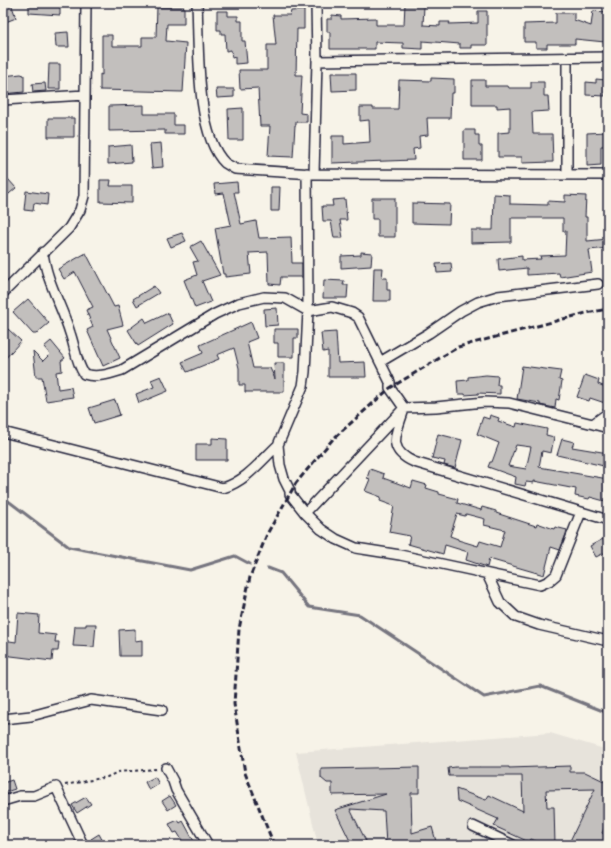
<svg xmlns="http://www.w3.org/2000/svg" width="611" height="848" viewBox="0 0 611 848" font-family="'Patrick Hand',sans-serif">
<rect width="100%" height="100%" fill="#f7f3e8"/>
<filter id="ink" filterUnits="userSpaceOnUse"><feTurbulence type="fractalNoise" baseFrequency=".025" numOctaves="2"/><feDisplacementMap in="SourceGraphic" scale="8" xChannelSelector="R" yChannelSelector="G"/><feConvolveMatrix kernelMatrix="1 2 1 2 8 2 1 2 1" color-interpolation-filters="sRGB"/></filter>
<g filter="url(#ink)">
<path fill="#e7e3db" d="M550,733L608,750V845H318L296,752Z"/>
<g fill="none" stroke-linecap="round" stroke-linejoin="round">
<path stroke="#76747f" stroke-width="3" d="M3,497L69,547L190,570L235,556L250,564
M268,568L281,573L309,607L360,615L484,697L540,686L608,713"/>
</g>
<path fill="#c2bfbd" stroke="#22223b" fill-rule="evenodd" d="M3,3H11L16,18L3,23Z
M29,3H60V15L29,13Z
M405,3H420L421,6H424L423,25L440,26V22H450L449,24L478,23V11H487V45H471V48H460V44L422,41V49L403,48V43L375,42V49H330V32H327V19H332V15L341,16V19L376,18V25H404Z
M157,7H184V24H167L166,41L186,43L183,92L100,90V74L102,75V35H112V46H142V37H156Z
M304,10V29H297L296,75H302L300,113L307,114V122H296V125H295L293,157L268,156L270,126H260L258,88L240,89L239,70H267V45H276L273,15H290L291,11Z
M217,11H228V16H238V21H242V41H245L247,63L235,64V57L232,58L231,50L226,51L225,34H221V30H217Z
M593,11L608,12L605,42L575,39V44H547V48H536V42H524V24L556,23V13H574V20L591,26Z
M68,32L69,47H56L55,33Z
M49,64H60V89H48Z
M331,73H356V90L332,91Z
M21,74L24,75V92L3,94V76Z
M431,78L454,79V93H451L450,118H427L428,135L419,136L420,148L413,149L414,160L332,163V136H344V144L370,142L369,120L360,121V107H373V109H398L399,80L431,81Z
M596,79L606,80L605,96L586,95V82L596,83Z
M472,80H485V86H508L509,88H531V82H544V96H548L549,111L532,112L533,134H552L553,162L522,163V157H498V133L510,132V107L497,108V105H472Z
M45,83L46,91L33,92L32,84Z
M216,89H234V97L217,98Z
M144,105V114H174V125H184V134H165V130L109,131V106Z
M243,108V140H229L228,109Z
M48,118H74V137H48Z
M464,130H475V135H479V146H482V160H464Z
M606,132L607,146H601V165L587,166V133Z
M161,143L163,167L152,168L150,144Z
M131,145L132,162L108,164V147Z
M8,179L16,188L3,199V184Z
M100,180H111L110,186H132V203L100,202Z
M237,182L238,192H234L241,224L256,221L259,238L291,237L292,263H302V277H281L280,285L269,284L268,252L249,253L251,274L225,277V274H223L215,228L231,225L224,193L215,194L214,184Z
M271,187H280L279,211H271Z
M26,191L48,194L47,205L34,203L33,211L24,210Z
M494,194L510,195V204L548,205V201L565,202V195L586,196L585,217H587V241L608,239V248L589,250L592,272L560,277L559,273L527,275V268L499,271L498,259L522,256V260L541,259L540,256L565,255L566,231H563V218H511V242L471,243V230H493Z
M372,198H395V237H378V219H372Z
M345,199L347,220H340L343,238H334L331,221H323L322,206H333L332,200Z
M412,203L450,204L449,224L412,223Z
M182,233L186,241L171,247L167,238Z
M201,241L220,275L202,281L211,302L195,308L184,280L197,275L193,262L198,261L190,247Z
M361,252L372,253L371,266L341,268V256L361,255Z
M86,253L114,307L118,306L123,325L107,329L120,358L103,366L87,330L93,327L86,310L93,307L75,272L64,279L58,269Z
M451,263L452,272L437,273L436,264Z
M374,268H383L382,278H387V290H390V301H373Z
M324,280L344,281L343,285H348L347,298H323Z
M154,286L159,293L137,306L133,299Z
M28,299L49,323L36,334H33L13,312Z
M277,308L278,325L265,326L264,309Z
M168,313L173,324L138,346L128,330L144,318L147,323Z
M251,322L257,338L247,342L253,368H270L275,379L274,363H284V392H245V385H239V368L234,348L217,355L219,359L187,372L182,362L203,353L200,345Z
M8,329L21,341L3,361V334Z
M274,329H298V338H294V357H278V343H274Z
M336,332L338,363L365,362L366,377H328V351L323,352L321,333Z
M51,341L65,358L61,361L62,371L56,372L58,389L71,387L73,397L46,401L42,377H36L33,351L43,361L50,354L44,347Z
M522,366L561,371L559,380L562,381L559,400L556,399L555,408L540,405V403L517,399Z
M486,375L498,376L497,385H500V394L478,393V394L465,395V394H458L457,381L468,380V377Z
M585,375L599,380L598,384L608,388V396L605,403L590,398L589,401L577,397Z
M161,376L168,391L139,403L136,394L154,387L151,380Z
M115,400L120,415L94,423L89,408Z
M490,415L499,418L498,421L516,427L517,423L547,429L546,435L554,437L551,453L542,451L539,467L608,479V502L590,497L589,499L575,496L576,489L534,481V483L526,482L525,486L515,484L516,477L488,467L490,462H492L499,443L477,434L483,417L489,419ZM516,445L531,447L526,469L508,466Z
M438,434L462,440L455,468L444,465L445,461L432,458Z
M212,438L227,439V460H196V444H212Z
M562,439L574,442L572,447L608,453V467L557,455Z
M370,469L384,474L383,478L411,488L413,481L427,485L426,488L439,492V494L458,499L457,503L481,510L482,507L496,511V513L536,526L537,523L554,529L555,527L567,530L566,534L560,550L551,547L544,575L489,559L487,567L466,560L468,552L445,545L443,554L408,544L410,536L389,532L394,506L380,501L381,497L365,491L370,479L367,478ZM457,514L465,516L466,514L485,519L484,525L505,530L500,547L480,541L478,546L458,540V539L450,536Z
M603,539L608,548V551L596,557L590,546Z
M18,613L39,615L38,633L56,635L55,642H59L58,651H53L52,661L3,655V640L16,642Z
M86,624H96L94,647L73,646L75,626H86Z
M135,629V641L142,640V656H120L119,630Z
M570,766V772H585L608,783V820L602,833L608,836V845L598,841L596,845H568L595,789L546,790L547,807H554L555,845H545L531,839L529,842L494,826L498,819L457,801L456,789L486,800L489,795L523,811L522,776H449L448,768L456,767H509V768Z
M419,767V793H411L412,833L432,827L437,845H386L384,811L350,809L368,845H352L335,810L386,794L332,795V783H327L321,778V769Z
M155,777L159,784L149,790L145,782Z
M12,780L15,789L3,793V783Z
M170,796L176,805L168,810L162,801Z
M86,797L91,804L77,813L72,805Z
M178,820L180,823L183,821L196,845H185L177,832L174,833L169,824Z
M99,834L105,845H94L91,839Z"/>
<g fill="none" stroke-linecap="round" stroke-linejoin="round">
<g stroke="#22223b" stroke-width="12">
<path id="street" d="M197,3C199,43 195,134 225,163C228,165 232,167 235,169L314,174L608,175
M316,3L317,61L608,57
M567,58V174
M3,100L85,95
M307,173L308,311L305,372L303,386L278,445L280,465L284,479L290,491V494L305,513L321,529L336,539L356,548L400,555L540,585L549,581L556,575L581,512
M314,174L317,61
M43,252C46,281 62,306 70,333C75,347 76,362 84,374C97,378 109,374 122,370L215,314L239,303L264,297L285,298L308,311L332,307L352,313L358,317L390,382V388L404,408
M3,293L69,228L80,210L84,196L86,3
M380,362L429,333L461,311L478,302L498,296L598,284
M404,409C397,433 385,449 414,462L608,520
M593,424L608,428
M3,432L223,488C246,481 261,461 278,445
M305,513L404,408L436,407L484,402L509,403L593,424L608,413
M487,574L500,602L516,617L539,625L608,641
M3,719L31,716L91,700L162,710
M166,768L173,781L176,790L208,845
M3,801L20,796H34L56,787L83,845
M473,826L513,845"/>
</g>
<path stroke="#22223b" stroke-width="2" stroke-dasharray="3 3" stroke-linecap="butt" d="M65,785L107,777L118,772L157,769"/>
<use href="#street" stroke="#f7f3e8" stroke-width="9"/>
<path stroke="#22223b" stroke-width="3" stroke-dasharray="6 3" stroke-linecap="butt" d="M274,845L245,773L234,704L239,629L250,577L267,534L296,483L333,439L390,388L458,347L586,313L608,309"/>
</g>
</g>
<rect width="611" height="848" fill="none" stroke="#f7f3e8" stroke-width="16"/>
<rect x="8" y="8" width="595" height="832" fill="none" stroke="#22223b" stroke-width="1.5" filter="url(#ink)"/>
</svg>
